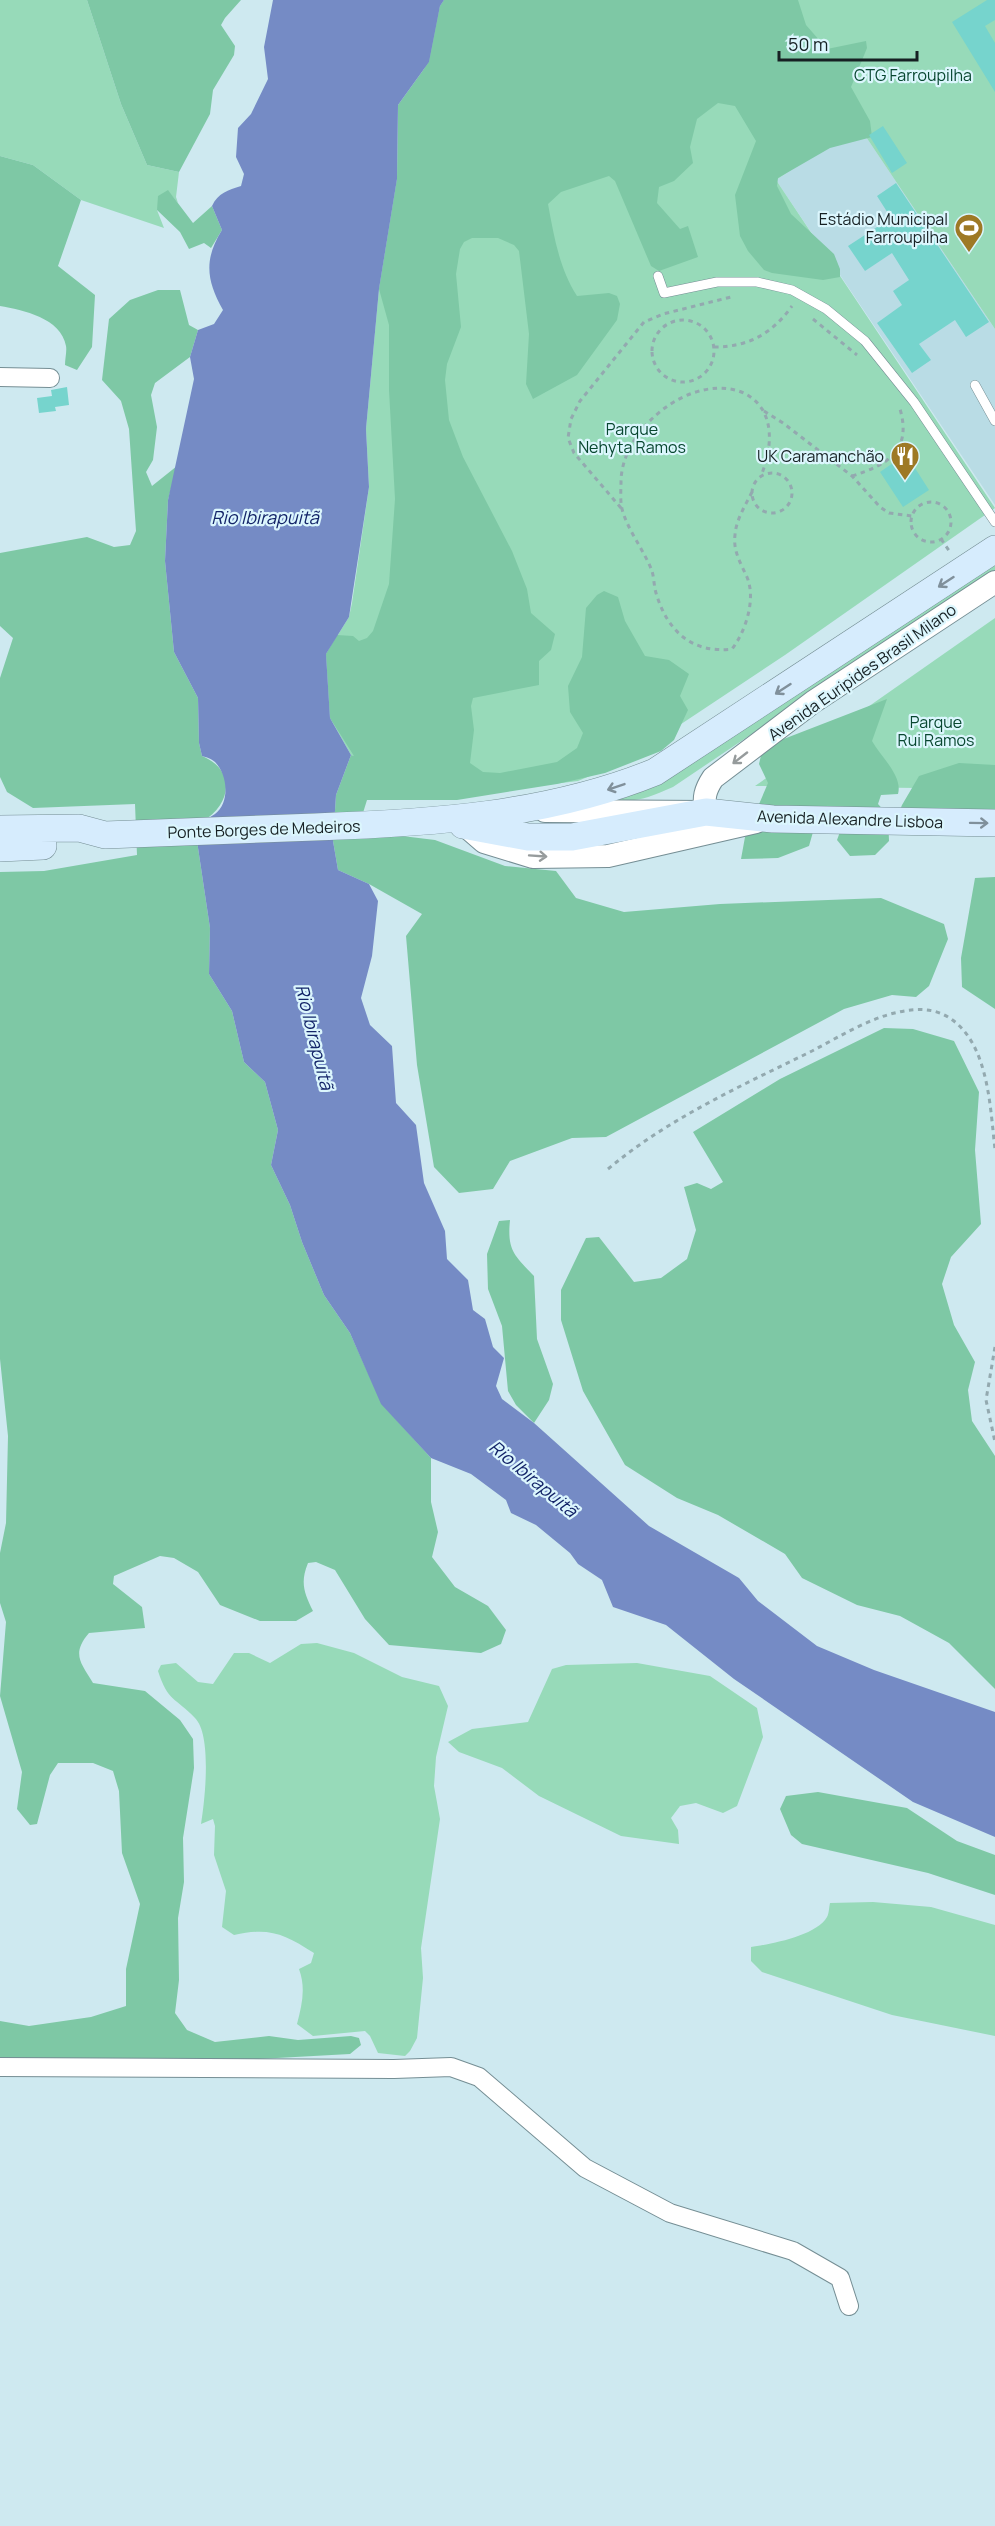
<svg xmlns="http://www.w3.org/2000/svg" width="995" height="2526" viewBox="0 0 995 2526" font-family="Manrope,sans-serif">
<rect width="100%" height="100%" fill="#cee9f0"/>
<path fill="#b9dce5" d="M858,125L995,329V505L776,180Z"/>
<path fill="#97dab9" d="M0,0H87L121,104L147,165L179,172L176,197L178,203L168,191L157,210L164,228L81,200L33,165L0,156Z
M444,0H995V329L858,125L776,180L995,508L785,655L642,750L611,767L578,781L445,797L351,755L330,718L326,654L349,617L352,603L369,487L366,429L379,289L397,179L440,6Z
M995,558V570L673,787C645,799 635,804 605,798Z
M995,618V789L755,786Z
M317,1643L354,1653L402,1677L439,1686L448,1706L436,1757L434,1786L440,1819L421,1948L423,1978L417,2038L410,2051L405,2056L378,2053L370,2036L365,2031L313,2036L297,2024C302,2005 306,1988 299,1969L311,1963L314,1953C284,1934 270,1927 234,1935L222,1927L226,1891L214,1855L215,1826L213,1819L201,1824C205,1800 212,1735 195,1718C175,1697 168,1702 158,1671L161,1665L176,1663L198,1682L213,1684L234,1653H249L270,1663L301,1644Z
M637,1663L710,1676L757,1708L763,1737L737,1806L723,1813L696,1803L680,1806L671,1818L678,1830L679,1844L621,1836L539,1796L502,1768L459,1752L448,1742L472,1729L528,1722L552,1669L566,1665Z
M873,1902L931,1907L995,1925V2036L892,2015L762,1972L751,1961V1947C771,1944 816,1936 827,1917C829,1914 829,1907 830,1903Z"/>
<path fill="#7ec8a5" d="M87,0H241L225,18L221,25L235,46L234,55L213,90L210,114L179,172L147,165L121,104Z
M444,0H798L806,25L827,49L866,41L867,48L851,87L870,121L872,137L830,148L778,178L777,186L791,214L834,254L840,269V277L823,280L772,273L764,270L748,251L740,236L735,195L756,141L735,106L718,103L697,119L690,147L693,163L674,181L659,187L657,203L680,229L688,226L698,257L659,271L651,266L615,181L609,176L561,192L548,204C554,236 559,268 577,296L609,293L617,296L620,304L617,320L577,375L533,399L526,384L529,334L519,251L514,245L498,238H472L464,242L460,249L456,274L461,327L447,364L445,380L449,420L463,457L512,551L527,589L531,613L555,634L551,650L539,661V685L473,698L471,706L474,730L470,763L483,772L500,773L557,762L577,748L583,733L570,712L568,686L582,657L586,608L597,595L604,591L618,597L625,621L645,656L669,660L689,674L680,696L688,710L674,740L661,751L605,773L557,784L457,800H367L362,816L394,835L435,840L505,866L556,871L576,898L624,912L720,904L881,898L944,924L948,939L929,986L916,997L892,995L844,1009L606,1137L572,1138L510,1161L493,1189L459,1193L434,1167L417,1065L406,936L422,914L369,884L338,870L333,841L336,795L351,755L354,756L330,718L326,654L337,635L353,636L359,641L367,638L373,631L389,584L395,499L389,390V325L379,289L397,179L398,105L429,62L440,6Z
M0,156L33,165L81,200L58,266L95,295L92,347L77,370L65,365C65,359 67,351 66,346C61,318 23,310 0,306Z
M168,190L193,223L212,206L222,230L211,248L204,243L189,249L180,232L157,210L158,196Z
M158,290H180L189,325L198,330L190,357L155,383L151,395L157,427L153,460L146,472L152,486L177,466L168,500L165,561L174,652L198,698L199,743L202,756C236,770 232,804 202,822L197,841L210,928L209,974L232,1011L244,1062L265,1082L278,1130L271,1165L290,1205L302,1242L324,1295L350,1333L382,1404L431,1458V1502L438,1532L432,1557L455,1587L488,1606L506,1630L501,1644L481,1653L389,1645L365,1619L335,1570L316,1562L308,1563C300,1582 304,1593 313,1611L296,1621H260L220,1605L198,1572L174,1558L160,1556L114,1576L113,1584L142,1607L145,1628L89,1633C71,1654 81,1663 93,1683L145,1691L180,1720L193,1739L194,1768L183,1838L184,1882L178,1918L179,1980L175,2013L187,2030L215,2042L269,2036L298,2040L351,2036L359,2038L361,2045L350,2054L205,2062L0,2058V2021L29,2026L91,2017L126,2006V1969L140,1904L122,1853L119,1791L113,1771L93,1763H58L50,1775L37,1824L30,1825L17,1809L22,1772L0,1696L6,1622L0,1603V1553L6,1523L8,1436L0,1359V872L44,871L137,855L135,804L33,808L7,792L0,777V678L13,638L0,626V553L87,537L114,547L130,545L136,531L129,429L121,401L102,380L109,319L130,300Z
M887,699L872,741C881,757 903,776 898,794L881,795L878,804L888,815L889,841L875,855L850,856L837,840L844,821L815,825L809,846L778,858L741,859L745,837L768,783L759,764L763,747Z
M959,763L995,765V823L896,820L902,805L919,776Z
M995,877V1009L962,987L961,958L975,878Z
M884,1028L913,1029L954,1041L979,1092L975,1150L981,1224L951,1257L942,1284L954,1325L975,1362L968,1390L972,1421L995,1456V1689L949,1643L900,1616L857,1605L802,1578L785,1554L718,1515L677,1498L625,1465L583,1391L561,1320V1290L586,1238L599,1237L634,1282L661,1278L687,1259L696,1230L684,1187L697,1183L711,1189L723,1182L693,1132L780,1079Z
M510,1220C507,1250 514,1255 534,1276L537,1339L553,1384L549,1400L534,1423L516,1405L508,1391L502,1326L488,1289L487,1254L499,1221Z
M818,1792L907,1808L957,1841L995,1855V1895L928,1873L802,1844L791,1835L780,1809L786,1796Z"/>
<path fill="#758bc5" d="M273,0H444L440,6L429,62L398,105L397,179L379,289L366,429L369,487L349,617L326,654L330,718L351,755L336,795L333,841L338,870L369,884L378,901L372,956L361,998L370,1025L392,1046L396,1103L416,1125L424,1183L445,1231L447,1259L468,1280L473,1310L485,1319L493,1347L504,1358L496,1386L502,1399L534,1423L649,1526L739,1578L758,1601L817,1646L874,1670L995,1712V1837L913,1802L734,1679L666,1625L613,1607L602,1580L578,1564L570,1553L536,1525L511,1513L506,1500L471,1474L431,1458L381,1404L350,1333L324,1295L302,1242L290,1205L271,1165L278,1130L265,1082L244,1062L232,1011L209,974L210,928L197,841L202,821C206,819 211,817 215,814C230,803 228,775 215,762C212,759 206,757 202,756L199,743L198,698L174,652L165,561L168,500L194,379L190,357L198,330L214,324L223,310C206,280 204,259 222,230L212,206C218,193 228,190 241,186L244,174L236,157L238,128L251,114L268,79L264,47Z"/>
<path fill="#76d4cd" d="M987,0H995V20L985,26L995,43V92L952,22Z
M883,126L907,163L892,173L869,135Z
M896,183L989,322L966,337L955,320L919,344L931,360L912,373L877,323L902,305L893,291L909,280L892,253L865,271L848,246L891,218L877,196Z
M67,387L69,405L55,407L56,411L39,413L37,398L52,396L51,390Z
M906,454L929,490L903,507L880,472Z"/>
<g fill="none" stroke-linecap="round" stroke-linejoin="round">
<g stroke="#758e94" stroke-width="10">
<path id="service" d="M658,276L664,293L717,282H757L792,290L826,309L865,341L914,402L995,522
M975,385L995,421"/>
</g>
<g stroke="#758e94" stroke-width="20">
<path id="minor" d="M0,377L50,378
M0,2067L394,2069L451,2067L479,2077L585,2168L670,2213L793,2251L840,2278L849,2306"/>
</g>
<g stroke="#758e94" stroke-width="24">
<path id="tertiary" d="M545,811L706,812C703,798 705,790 713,778L813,702L995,582
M469,829L484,842L533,857L608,856L756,822"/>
</g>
<g stroke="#758e94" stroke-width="28">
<path id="secondary" d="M463,825L528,837H572L706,812L773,819L995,823
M0,829L79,828L105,835C175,832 245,830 315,827C430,823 547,816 655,772L995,549
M0,848L43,846"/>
</g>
<path stroke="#93a9af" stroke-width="3" stroke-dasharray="4.5 4.5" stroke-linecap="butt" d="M813,319L857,355
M652 351a31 31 0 1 1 62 0a31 31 0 1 1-62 0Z
M714,347C748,347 772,334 792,306
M764,411L783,423L852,476L880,507L889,513L912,516
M752 493a20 20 0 1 1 40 0a20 20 0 1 1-40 0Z
M852,476C888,465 912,450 900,409
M752,492C745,506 736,520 735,535C733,550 740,562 746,575C757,597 746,631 732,649C691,654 667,630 656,593C654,586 654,578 652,571C644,550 628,531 622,509C620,501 621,490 621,482C621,461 632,440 646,425C704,361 798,382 761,476
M911 522a20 20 0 1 1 40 0a20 20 0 1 1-40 0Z
M621,508L574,453L568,438L571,419L580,401L644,322L663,314L731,297
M941,539L950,552
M608,1169C669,1118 741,1086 812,1051C839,1037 869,1018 899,1012C917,1008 936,1008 951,1019C989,1045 990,1108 995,1149
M995,1347L986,1400L995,1442"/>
<use href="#service" stroke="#fff" stroke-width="9"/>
<use href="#minor" stroke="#fff" stroke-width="18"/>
<use href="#tertiary" stroke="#fff" stroke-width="22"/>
<use href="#secondary" stroke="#d6ecfd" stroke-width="27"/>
</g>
<defs><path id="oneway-shaft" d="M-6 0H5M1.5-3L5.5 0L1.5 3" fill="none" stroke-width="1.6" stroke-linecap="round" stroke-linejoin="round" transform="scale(1.5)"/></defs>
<g stroke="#80909b">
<use href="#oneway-shaft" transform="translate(946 582) rotate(147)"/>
<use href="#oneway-shaft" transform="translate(783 689) rotate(147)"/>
<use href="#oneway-shaft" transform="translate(616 787) rotate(161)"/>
<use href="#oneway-shaft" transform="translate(979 823) rotate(1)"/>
</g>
<g stroke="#969b9c">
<use href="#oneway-shaft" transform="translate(740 758) rotate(142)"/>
<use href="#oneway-shaft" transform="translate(538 856) rotate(4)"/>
</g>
<defs>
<g id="stadium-pin" transform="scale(1.5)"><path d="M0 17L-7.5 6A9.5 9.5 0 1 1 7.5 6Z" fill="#9e7925" stroke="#dbf6fd"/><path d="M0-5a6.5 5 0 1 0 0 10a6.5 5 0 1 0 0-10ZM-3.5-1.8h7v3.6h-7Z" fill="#fff"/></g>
<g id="restaurant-pin" transform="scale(1.5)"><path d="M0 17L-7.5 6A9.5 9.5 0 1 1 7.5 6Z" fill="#9e7925" stroke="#dbf6fd"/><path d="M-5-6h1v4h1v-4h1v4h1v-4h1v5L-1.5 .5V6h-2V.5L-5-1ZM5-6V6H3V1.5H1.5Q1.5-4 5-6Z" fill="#fff"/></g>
</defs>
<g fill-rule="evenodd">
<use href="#stadium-pin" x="969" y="228"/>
<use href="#restaurant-pin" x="905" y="456"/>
</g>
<g text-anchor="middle" stroke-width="4.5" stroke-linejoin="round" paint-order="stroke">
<g font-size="16" fill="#084730" stroke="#dbf6fd">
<text x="913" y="81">CTG Farroupilha</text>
<text x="632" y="435">Parque<tspan x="632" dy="18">Nehyta Ramos</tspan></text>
<text x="936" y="728">Parque<tspan x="936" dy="18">Rui Ramos</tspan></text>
</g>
<g font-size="16" fill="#162023" stroke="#dbf6fd" text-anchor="end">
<text x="948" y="225">Estádio Municipal<tspan x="948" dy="18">Farroupilha</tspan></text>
<text x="884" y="462">UK Caramanchão</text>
</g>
<g font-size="16" fill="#162023" stroke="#dbf6fd">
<text transform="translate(862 672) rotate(-35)" y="6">Avenida Euripides Brasil Milano</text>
<text transform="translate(850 819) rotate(2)" y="6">Avenida Alexandre Lisboa</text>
<text transform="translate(264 829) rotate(-2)" y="6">Ponte Borges de Medeiros</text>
</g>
<g font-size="18" font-style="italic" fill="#132468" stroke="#dbf6fd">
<text x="265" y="524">Rio Ibirapuitã</text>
<text transform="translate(314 1037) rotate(76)" y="6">Rio Ibirapuitã</text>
<text transform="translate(533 1479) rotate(40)" y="6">Rio Ibirapuitã</text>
</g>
</g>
<path d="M779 51v9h138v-9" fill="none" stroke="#162023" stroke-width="3"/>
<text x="788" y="51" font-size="18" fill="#162023" stroke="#dbf6fd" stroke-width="4.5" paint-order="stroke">50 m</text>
</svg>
